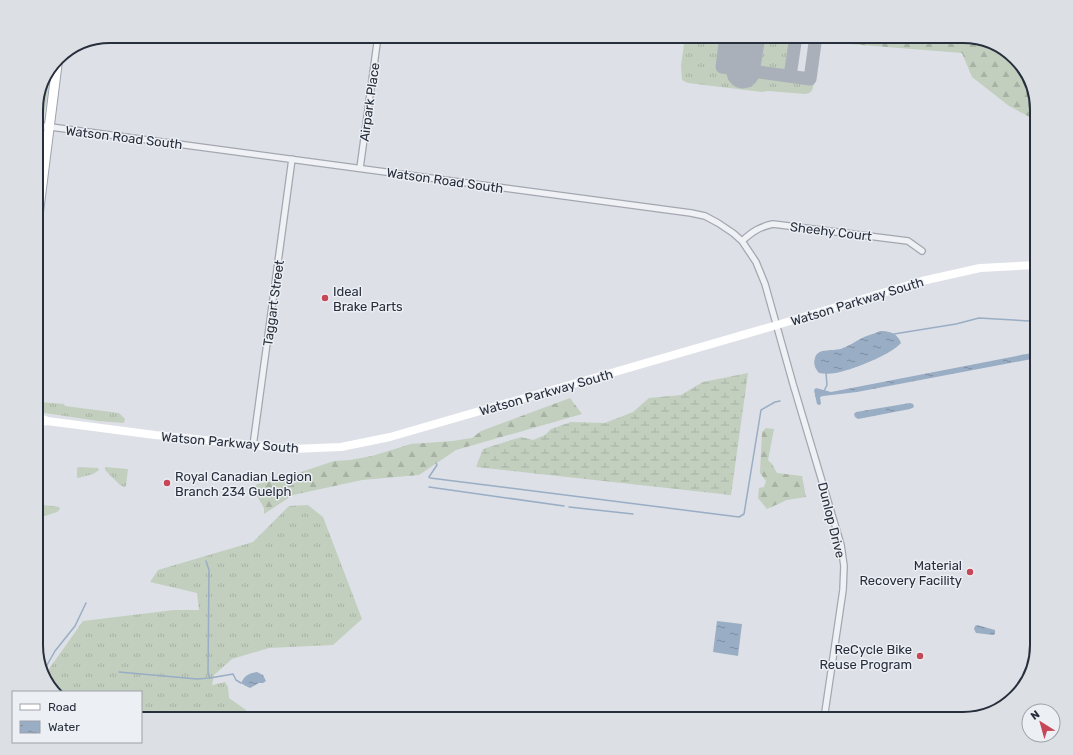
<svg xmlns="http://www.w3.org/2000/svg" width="1073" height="755" viewBox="0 0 1073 755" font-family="Rubik,sans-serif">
<defs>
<pattern id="grass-tufts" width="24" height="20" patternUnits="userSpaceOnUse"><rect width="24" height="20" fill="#c2cfbe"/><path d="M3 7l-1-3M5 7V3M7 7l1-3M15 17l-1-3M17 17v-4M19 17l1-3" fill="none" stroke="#a7b2a4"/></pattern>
<pattern id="forest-firs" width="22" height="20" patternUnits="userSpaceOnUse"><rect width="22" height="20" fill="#c2cfbe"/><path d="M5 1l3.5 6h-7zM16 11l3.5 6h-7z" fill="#a7b2a4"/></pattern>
<pattern id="wetland-marsh" width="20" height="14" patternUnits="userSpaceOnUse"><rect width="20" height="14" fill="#c2cfbe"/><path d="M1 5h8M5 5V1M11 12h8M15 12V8" fill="none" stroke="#a7b2a4"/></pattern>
<pattern id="water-ripples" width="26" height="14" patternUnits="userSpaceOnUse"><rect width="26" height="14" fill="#99adc4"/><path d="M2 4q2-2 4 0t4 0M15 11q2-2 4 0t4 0" fill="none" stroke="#7d8da0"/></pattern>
</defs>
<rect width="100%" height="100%" fill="#dde0e6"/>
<path fill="url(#grass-tufts)" d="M685,36H794L788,78L814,81C813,89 813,93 805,94L768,91L762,92L688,83L682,80L681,66Z
M51,72L44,115L41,118L36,120V105Z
M36,131L41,134L36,181Z
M36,398L40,402L64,404L65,406L119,413L125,419L124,423L98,421L38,412L36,410Z
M79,467L98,468L99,470L93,474L78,478L77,477V468Z
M105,467L128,469L126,486L124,487L120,485L105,470Z
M36,504L59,507L60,509L57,512L36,519Z
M308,505L323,517L362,619L333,645L269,648L232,659L214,675L212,685L225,682L228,687L229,698L246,710L244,719H141V692H55L46,682L44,676L83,621L174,610H199L197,593L150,582L158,570L253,542L289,506Z"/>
<path fill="url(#forest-firs)" d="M825,36H963L1004,49L1029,77L1037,110V121L1009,106L972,77L962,53L824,42Z
M570,398L582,414L456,450L419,475L362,480L293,495L264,514V508L253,489L257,484L274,481L334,461L350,460L372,456L411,444L452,441L472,438L481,431Z
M766,428L774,429L768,460L772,464L777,473L802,476L806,497L787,500L767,509L758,498L759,488L764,487L766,481L760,473L762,432Z"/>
<path fill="url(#wetland-marsh)" d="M748,373L731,495L476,467L483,449L521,437L533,440L545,435L551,429L571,422L605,423L633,412L649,398L681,395L703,382Z"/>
<path fill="url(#water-ripples)" d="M880,331C890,331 897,333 901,343C892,354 854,369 840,372C833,374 826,374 819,373C815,368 813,364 815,358C818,347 834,352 843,348C849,346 856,341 862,338C868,335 874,334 880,331Z
M1037,352V358L857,392L823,396L820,397L821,404L819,405L817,404L814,390L816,388L831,392Z
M910,403L913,404L914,407L910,409L858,419L855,417L854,414L856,412Z
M717,621L742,624L738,656L713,652Z
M977,625L995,630V634L993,635L976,633L974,629L975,626Z
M257,672L263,675L266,681L263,683H259L250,688L244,685L241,683C245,675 249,673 257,672Z"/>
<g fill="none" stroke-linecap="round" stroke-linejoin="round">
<path stroke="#99adc4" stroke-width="1.5" d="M894,334L956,324L979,318L1029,321L1037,319
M824,391L827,385L826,373
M436,463L437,465L429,477L430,478L739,517L744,514L761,410L775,402L780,401
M429,487L564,506
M569,507L633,514
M206,561L209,570L208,674L210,678L233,674L236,680L241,683
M43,672L55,651L75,626L86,603
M119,672L197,679L210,678"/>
<path stroke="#aab0ba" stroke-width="13" d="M726,36L722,67L810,79L816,36
M790,76L796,36"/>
<path stroke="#aab0ba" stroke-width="33" d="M743,72L749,36"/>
<g stroke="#a3a7b0" stroke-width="8">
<path id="minor" d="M36,125L691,213L705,216L718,223L733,233L742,241L756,262L765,284L793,384L841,545L844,566L843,590L824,719
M360,168L378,36
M742,241C752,232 759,227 773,224L908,241L922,251
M253,446L292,159"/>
</g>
<g stroke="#9da4b1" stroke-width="11">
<path id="primary" d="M36,232L58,57"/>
</g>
<use href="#minor" stroke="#eff1f5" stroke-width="5.5"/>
<path stroke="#fff" stroke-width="8" d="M36,416L47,421
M36,423L47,421L155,435L292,449L341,447L390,437L777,325L922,281L980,268L1037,265"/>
<use href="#primary" stroke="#fff" stroke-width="9"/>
</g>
<g fill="#c64758" stroke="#eceff4" stroke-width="1.5">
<circle cx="325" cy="298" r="4"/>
<circle cx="167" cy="483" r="4"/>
<circle cx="970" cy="572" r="4"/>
<circle cx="920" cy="656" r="4"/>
</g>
<g text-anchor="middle" stroke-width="3" stroke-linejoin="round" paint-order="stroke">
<g font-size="13" fill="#272e3c" stroke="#eceff4">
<text transform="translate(369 102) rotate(-82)" y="5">Airpark Place</text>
<text transform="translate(124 137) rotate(7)" y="5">Watson Road South</text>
<text transform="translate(445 180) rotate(8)" y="5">Watson Road South</text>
<text transform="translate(831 231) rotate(7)" y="5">Sheehy Court</text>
<text transform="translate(857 301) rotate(-17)" y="5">Watson Parkway South</text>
<text transform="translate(273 303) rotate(-82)" y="5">Taggart Street</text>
<text transform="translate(546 392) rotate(-16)" y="5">Watson Parkway South</text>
<text transform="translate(230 442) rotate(5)" y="5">Watson Parkway South</text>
<text transform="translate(832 520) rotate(76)" y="5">Dunlop Drive</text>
</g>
<g font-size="13" fill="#272e3c" stroke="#eceff4" text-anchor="start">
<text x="333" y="296">Ideal<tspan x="333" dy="15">Brake Parts</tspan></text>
<text x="175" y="481">Royal Canadian Legion<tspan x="175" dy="15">Branch 234 Guelph</tspan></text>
<text x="962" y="570" text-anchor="end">Material<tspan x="962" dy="15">Recovery Facility</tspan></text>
<text x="912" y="654" text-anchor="end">ReCycle Bike<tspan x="912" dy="15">Reuse Program</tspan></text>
</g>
</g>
<path d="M0 0H1073V755H0ZM110 43H963A67 67 0 0 1 1030 110V645A67 67 0 0 1 963 712H110A67 67 0 0 1 43 645V110A67 67 0 0 1 110 43Z" fill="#dce0e5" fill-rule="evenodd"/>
<path fill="none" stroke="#272e3c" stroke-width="2" d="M110 43H963A67 67 0 0 1 1030 110V645A67 67 0 0 1 963 712H110A67 67 0 0 1 43 645V110A67 67 0 0 1 110 43Z"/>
<rect x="12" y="691" width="130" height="52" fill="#eceff4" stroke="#9da2aa"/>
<rect x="20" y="704" width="20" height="6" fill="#ffffff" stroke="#9da2aa"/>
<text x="48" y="711" font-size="12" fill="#272e3c">Road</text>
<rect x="20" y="721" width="20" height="12" fill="url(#water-ripples)" stroke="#9da2aa"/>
<text x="48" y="731" font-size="12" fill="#272e3c">Water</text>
<g transform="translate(1041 723) rotate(323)"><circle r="19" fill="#eceff4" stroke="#9da2aa"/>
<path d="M0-3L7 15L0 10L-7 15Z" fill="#c64758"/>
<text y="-6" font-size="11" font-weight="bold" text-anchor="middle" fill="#272e3c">N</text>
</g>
</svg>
